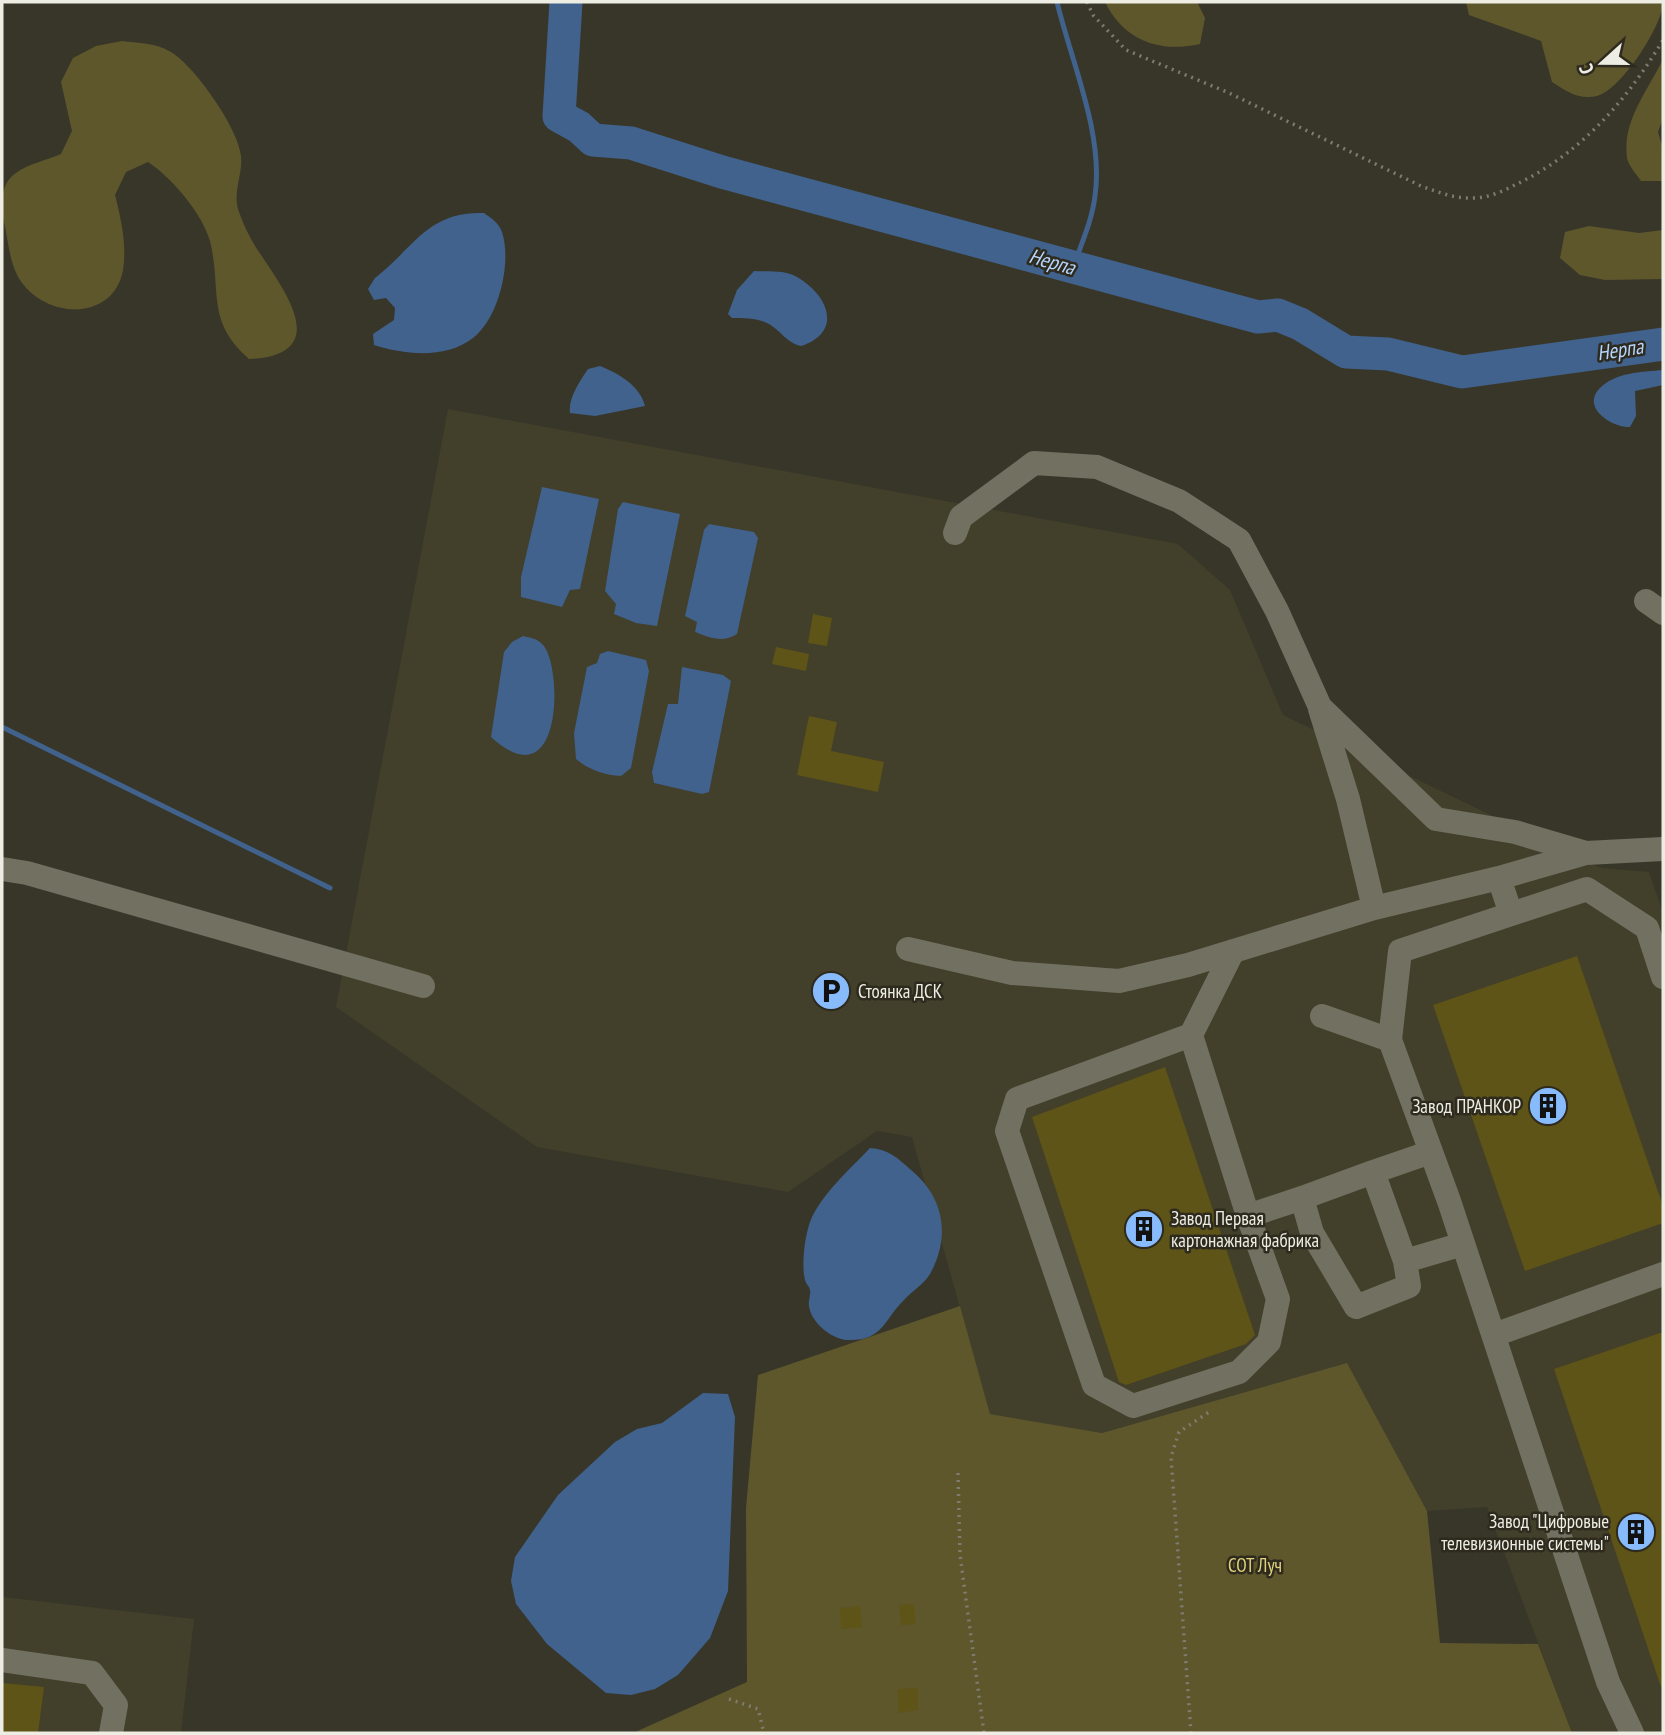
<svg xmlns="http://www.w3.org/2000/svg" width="1665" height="1735" viewBox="0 0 1665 1735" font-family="'PT Sans Narrow',sans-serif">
<rect width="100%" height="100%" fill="#383628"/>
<path fill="#423f2b" d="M448,409L1178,544L1230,590L1283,715L1601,868L1649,872L1663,913V1733H1572L1487,1507L1427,1511L1347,1364L1102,1433L990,1414L912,1137L877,1131L788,1192L537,1147L336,1007Z
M2,1597L194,1619L181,1733H2Z"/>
<path fill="#5e572c" d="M1105,2H1197L1205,18L1200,44C1160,53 1124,41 1105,2Z
M1466,2H1663C1663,25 1621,90 1597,96C1578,100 1566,91 1552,82L1541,41L1469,15Z
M122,41C138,43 155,43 169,51C193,63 239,129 241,156C243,173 233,192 238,209C243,224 250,239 259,252C285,291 334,355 249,359C205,321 222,289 210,241C202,213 172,178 148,162L126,172L115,195C121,218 127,245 123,270C114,320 50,320 22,283C9,265 9,243 4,222C1,206 0,183 16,173C28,164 47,160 61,154L72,131L61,82L73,58L96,46Z
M1663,59V118L1658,132L1663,149V181H1641C1637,175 1628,165 1627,158C1622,120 1648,91 1663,59Z
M1589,226L1639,233L1663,230V279L1605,280L1580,275L1560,258L1565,232Z
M960,1306L990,1414L1102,1433L1347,1363L1427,1511L1440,1643L1538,1644L1572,1733H633L747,1682L746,1508L758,1375Z"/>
<path fill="#40628d" d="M484,213C491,218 499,223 502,232C512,262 499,318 473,338C446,359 405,355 374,345L373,334L394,320L395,308L386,298L374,300L368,289L375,278C414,248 427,211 484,213Z
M754,271C767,272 781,270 793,275C826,291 846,331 801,346C785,342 781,330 767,323C756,318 744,318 732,318L728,314L737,290Z
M600,366C620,374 640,386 645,406L595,416L570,413C568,398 580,381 588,369Z
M1663,370V385L1635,391L1636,416L1630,427C1614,428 1581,409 1599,389C1615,372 1642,372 1663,370Z
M542,487L599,499L580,589L570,590L562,607L521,597V577Z
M623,502L680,514L657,626L636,623L614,614L616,604L605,591L618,509Z
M709,524L754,532L758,538L737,634C723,643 710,638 695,632L697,622L685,616L704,530Z
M523,636C531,638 537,638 543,645C563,667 563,803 491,737L504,652L512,642Z
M608,651L646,660L649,671L631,768L621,776C604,775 589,770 576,759L574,733L587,667L597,663L600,654Z
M682,667L723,675L731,681L709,792L702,794L654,783L652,772L668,704H678Z
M870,1148C888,1149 898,1158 911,1170C944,1197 951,1236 930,1274C923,1285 912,1291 904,1300C884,1319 883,1342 846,1340C830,1338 811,1322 809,1306C808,1301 811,1295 810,1290C809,1286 806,1284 805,1280C801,1264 805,1232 812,1217C825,1191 850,1169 870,1148Z
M703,1393L728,1394L735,1417L728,1591L710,1638L678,1675L655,1689L631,1695L606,1693L547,1644L516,1604L511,1581L515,1557L558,1495L615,1442L637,1429L662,1423Z"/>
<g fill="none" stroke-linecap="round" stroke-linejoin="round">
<path stroke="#40628d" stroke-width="5" d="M1057,2C1071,61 1104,134 1095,196C1092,221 1081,244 1073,268
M2,727L330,888"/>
<path stroke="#40628d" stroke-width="33" d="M566,2L559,116L579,127L593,140L631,143L722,172L1258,317L1278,315L1300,324L1346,352L1388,354L1462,372L1663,344"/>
</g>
<path fill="#5e5417" d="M813,614L832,618L827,646L808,643Z
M776,647L809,654L806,671L772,664Z
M809,716L837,722L831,751L884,762L878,792L797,775Z
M1577,956L1663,1206V1223L1525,1271L1433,1005Z
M1165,1067L1255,1335L1246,1344L1126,1385L1119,1382L1032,1117Z
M1663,1332V1686L1661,1687L1554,1369Z
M914,1604L916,1624L901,1625L899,1605Z
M860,1606L862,1627L841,1629L840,1608Z
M2,1683L44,1687L38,1733H2Z
M918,1688V1710L898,1713V1689Z"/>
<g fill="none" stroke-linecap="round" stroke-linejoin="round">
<path stroke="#7e7c70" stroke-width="3.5" stroke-dasharray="2 5" stroke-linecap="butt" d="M1087,2L1093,15L1126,50L1229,93L1421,186C1438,192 1455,199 1473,198C1490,198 1505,190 1519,183C1582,152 1627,100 1663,40
M958,1473L960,1555L984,1733
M729,1699L758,1709L764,1733
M1191,1733L1171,1457L1179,1432L1212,1410"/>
<path stroke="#727061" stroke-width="24" d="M955,533L961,517L1034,463L1097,467L1179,501L1239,540L1277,611L1320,707L1436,819L1515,832L1586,853
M1646,601L1663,613
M1320,709L1348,799L1374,908
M2,869L27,873L423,986
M1511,914L1499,878L1586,853L1663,849
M908,949L1012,973L1119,981L1188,965L1374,908L1499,878
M1322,1016L1390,1040
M1191,1035L1233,951
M1431,1152L1373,1172L1405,1261L1463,1244
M1373,1172L1302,1198L1312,1233L1356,1307L1409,1286L1405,1261
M1248,1216L1278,1299L1269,1342L1239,1372L1133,1406L1094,1385L1007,1131L1017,1099L1191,1035L1248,1216L1302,1198
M1494,1335L1663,1274
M2,1660L92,1673L116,1705L111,1733
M1632,1733L1608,1682L1449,1201L1390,1040L1400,951L1587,889L1647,928L1663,977"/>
</g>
<defs>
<g id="parking-disc" transform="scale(2.0125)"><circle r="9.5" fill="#88bbfc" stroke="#2e2b1e"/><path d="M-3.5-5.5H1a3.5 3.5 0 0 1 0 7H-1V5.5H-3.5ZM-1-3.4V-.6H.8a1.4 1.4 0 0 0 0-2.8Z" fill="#111"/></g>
<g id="building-disc" transform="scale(2.0125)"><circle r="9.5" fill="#88bbfc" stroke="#2e2b1e"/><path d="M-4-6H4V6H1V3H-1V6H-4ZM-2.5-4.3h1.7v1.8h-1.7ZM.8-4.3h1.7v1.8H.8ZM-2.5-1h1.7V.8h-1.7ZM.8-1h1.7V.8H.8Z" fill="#111"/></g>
</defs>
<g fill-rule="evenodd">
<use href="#parking-disc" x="831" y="991"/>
<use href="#building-disc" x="1548" y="1106"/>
<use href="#building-disc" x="1144" y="1229"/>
<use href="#building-disc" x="1636" y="1532"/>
</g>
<g text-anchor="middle" stroke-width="5" stroke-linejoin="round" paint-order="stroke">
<g font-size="19" fill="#eeede4" stroke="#2e2b1e" text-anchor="start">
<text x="858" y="998">Стоянка ДСК</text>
<text x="1521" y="1113" text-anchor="end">Завод ПРАНКОР</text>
<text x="1171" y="1225">Завод Первая<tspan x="1171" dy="22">картонажная фабрика</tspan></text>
<text x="1609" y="1528" text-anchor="end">Завод "Цифровые<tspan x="1609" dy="22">телевизионные системы"</tspan></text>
</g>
<g font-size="19" fill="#e1d37b" stroke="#2e2b1e">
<text x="1255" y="1572">СОТ Луч</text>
</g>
<g font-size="21" font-style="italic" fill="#b6d5fe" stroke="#2e2b1e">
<text transform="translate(1052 262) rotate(16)" y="7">Нерпа</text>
<text transform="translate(1620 350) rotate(-9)" y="7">Нерпа</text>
</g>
</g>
<rect width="1665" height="1735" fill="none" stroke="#eeede4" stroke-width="7"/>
<g transform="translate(1602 63) rotate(249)" stroke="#2e2b1e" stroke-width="5" paint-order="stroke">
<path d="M0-5L12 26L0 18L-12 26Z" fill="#eeede4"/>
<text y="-10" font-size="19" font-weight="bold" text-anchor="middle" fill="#eeede4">С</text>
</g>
</svg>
